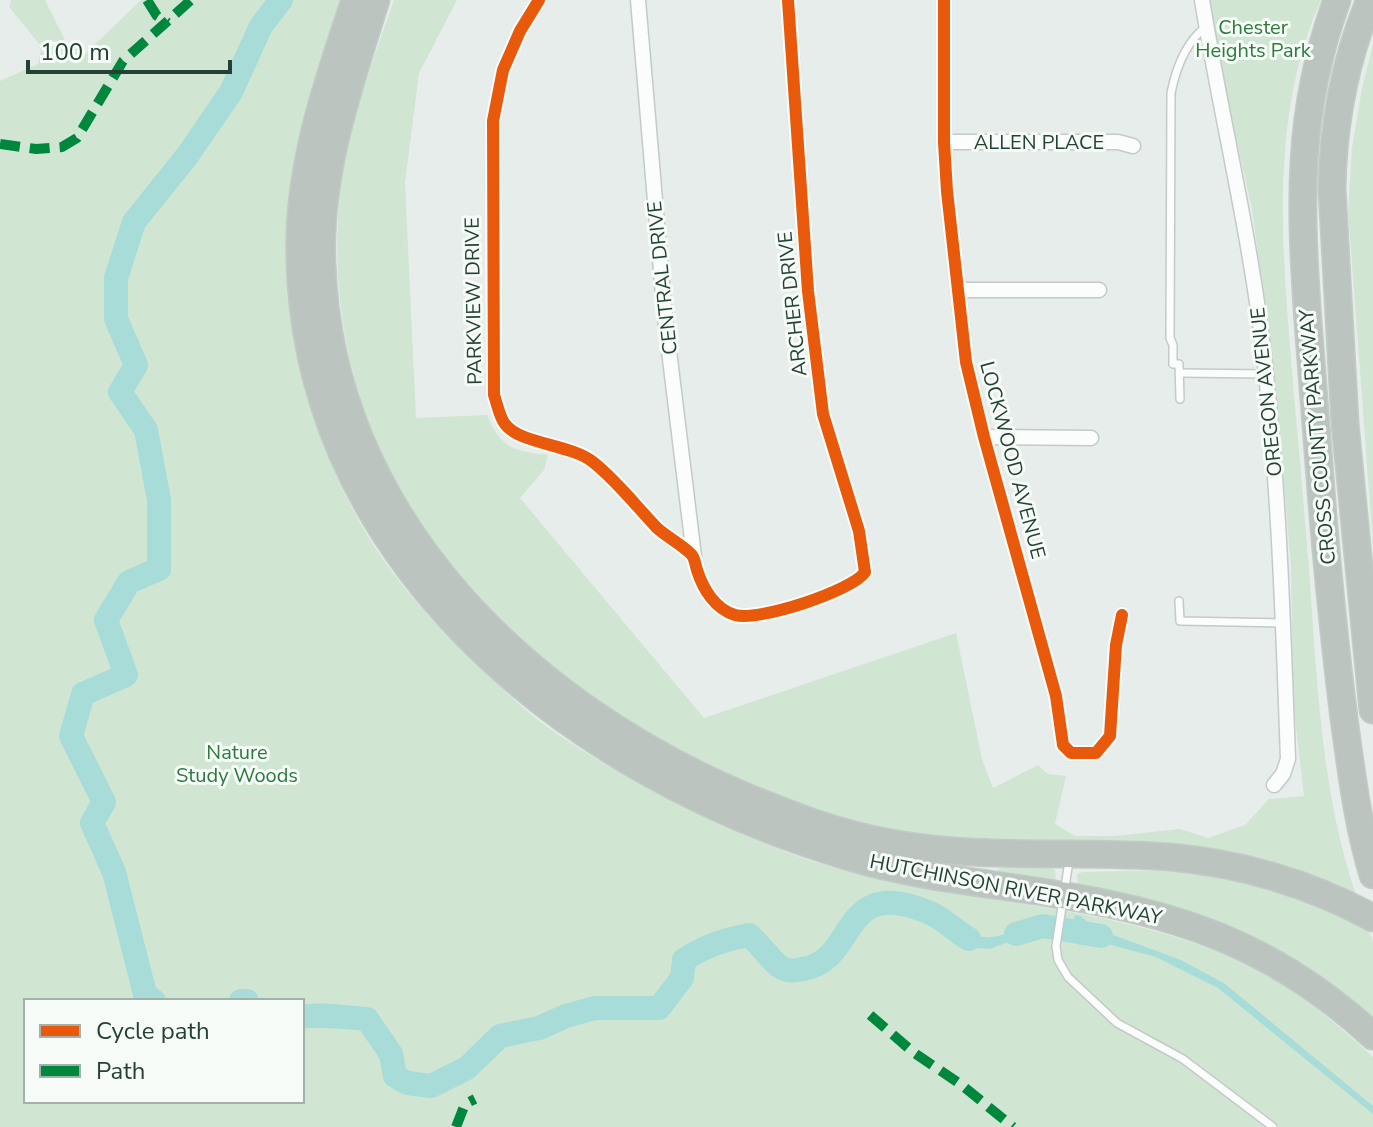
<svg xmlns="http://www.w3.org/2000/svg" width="1373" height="1127" font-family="'Nunito Sans',sans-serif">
  <rect width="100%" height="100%" fill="#e7edea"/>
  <g fill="#d0e6d3" fill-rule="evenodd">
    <path d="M11,0H45L70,50L77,47L82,57L141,0H342C311,93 281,188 287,288C293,377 330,481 380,555C411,600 450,641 490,677C507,693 524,710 542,723C588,757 641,785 692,810C731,829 771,848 812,861C958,907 1117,899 1256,969C1300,992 1337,1024 1373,1057V1127H0V81L38,64L41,50L37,41L9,7ZM26,1001H302V1101H26Z"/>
    <path d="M394,0H457L419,73L405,183L416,418L487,415C501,449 514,451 548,455L544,470L520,498L704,718L956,633L982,759L993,788L1038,765L1048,774L1066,776L1055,824L1075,836H1114L1180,829L1208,838L1245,825L1269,799L1304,796L1293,700L1291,566L1276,391L1252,209L1232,120H1230L1207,0H1321C1271,112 1281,239 1291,358C1296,420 1302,483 1307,545C1317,664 1318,790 1359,903C1310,890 1260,877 1211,864C1188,858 1165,849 1141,845C1121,841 1098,843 1077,842C1034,841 991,839 948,837C932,837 915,837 900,834C855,825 812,809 770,793C517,696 316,488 339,201C345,131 371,66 394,0Z"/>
    <path d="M1373,44V545L1348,211L1352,148L1362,88Z"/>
    <path d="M1007,866L1050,868L1055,870L1056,879L1052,883L994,875L998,869Z"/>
    <path d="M1163,870L1201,871L1259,882L1366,923L1373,941V1022L1356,1004L1308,969L1078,886L1077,874L1083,872Z"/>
  </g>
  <g fill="#a8dcd9">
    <path d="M1075,915L1081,916L1092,927L1181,960L1224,983L1373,1106V1114L1218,988L1156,957L1089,939L1080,945L1069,940Z"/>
    <path d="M943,918C987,949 996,937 1043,920L1047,921L1045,936H1024L990,949L977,948L958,939Z"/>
  </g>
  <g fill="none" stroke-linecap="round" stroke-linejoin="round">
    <g stroke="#a8dcd9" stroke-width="24">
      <path d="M1016,934L1043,926L1101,936"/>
      <path d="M154,1001L145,994L114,872L92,823L104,802L71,736L83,694L126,675L106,620L129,582L159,569V500L146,430L120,392L136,365L116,319V278L134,222L187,156L231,92L261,26L281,0"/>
      <path d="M241,1001H247"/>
      <path d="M302,1017C321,1013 347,1018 367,1019L391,1054L395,1076L407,1083L431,1086L467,1068L500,1036L539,1028L566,1016L595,1008H659L682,978L684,960C703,947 726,939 749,935C760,944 774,965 784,969C791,972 796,970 803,969C859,960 838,875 928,912C943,918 955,931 969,939"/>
    </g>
    <defs>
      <g id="lane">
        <path d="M1180,373L1265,374"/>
        <path d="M1180,399L1179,364H1173V345L1170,338L1171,93C1176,68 1185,42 1207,26"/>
        <path d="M1179,601L1180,621L1283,623"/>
        <path d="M1069,861L1056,946L1058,960L1068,977L1117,1023L1183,1059L1273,1127"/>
      </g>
      <g id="street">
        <path d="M539,0L520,31L503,70L493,121L494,395C497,403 499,416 505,424C519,444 570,444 593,462C617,481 636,506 657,528C667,537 681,544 691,554C695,558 695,564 697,570C703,589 715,609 735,615C757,622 853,591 865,572L859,531L823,414L808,291L788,0"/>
        <path d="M638,0L665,318L694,556"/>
        <path d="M944,0V142L947,191L966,362L984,437L1056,696L1063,745L1071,753H1096L1110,736L1116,645L1122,615"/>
        <path d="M1202,0C1221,116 1249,230 1263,347C1279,484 1283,621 1288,759L1283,774L1274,785"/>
        <path d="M944,142H1118L1133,146"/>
        <path d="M958,290H1099"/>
        <path d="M984,437L1091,438"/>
      </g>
      <g id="highway">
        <path d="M355,0C330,75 303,151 300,232C291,553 566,774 850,857C913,876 978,882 1043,892C1176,913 1272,943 1373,1036"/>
        <path d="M376,0C349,87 318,172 322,264C330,514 523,702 742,795C790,815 839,834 891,843C983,860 1077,850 1170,857C1240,863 1311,884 1373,918"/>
        <path d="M1337,0C1296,113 1300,205 1308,322C1313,387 1318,451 1323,516C1329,586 1336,656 1345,726C1352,776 1358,826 1373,875"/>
        <path d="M1370,0C1345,60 1333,123 1332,189L1345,423L1373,710"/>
      </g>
    </defs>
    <use href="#lane" stroke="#c4cac7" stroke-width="10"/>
    <use href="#street" stroke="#c4cac7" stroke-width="17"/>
    <use href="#highway" stroke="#c2ccc7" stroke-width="29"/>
    <use href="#lane" stroke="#fbfcfc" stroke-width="7"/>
    <use href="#street" stroke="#fbfcfc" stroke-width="14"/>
    <use href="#highway" stroke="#bcc4c0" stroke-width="26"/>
    <g stroke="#00873e" stroke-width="10" stroke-dasharray="20 10" stroke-linecap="butt">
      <path d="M147,0L157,16L168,23"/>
      <path d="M0,144L36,149L62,147L77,138L123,61L191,0"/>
      <path d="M870,1015L913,1052L963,1086L1013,1127"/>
      <path d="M456,1127L465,1104L475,1099"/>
    </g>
    <defs>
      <g id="cycleway">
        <path d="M539,0L520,31L503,70L493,121L494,395C497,403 499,416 505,424C519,444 570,444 593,462C617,481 636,506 657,528C667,537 681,544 691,554C695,558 695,564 697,570C703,589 715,609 735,615C757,622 853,591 865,572L859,531L823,414L808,291L788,0"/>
        <path d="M944,0V142L947,191L966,362L984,437L1056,696L1063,745L1071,753H1096L1110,736L1116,645L1122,615"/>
      </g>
    </defs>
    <use href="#cycleway" stroke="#f6fbf8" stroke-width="17"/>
    <use href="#cycleway" stroke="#e8590c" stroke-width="12"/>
  </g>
  <g text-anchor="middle" stroke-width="6" stroke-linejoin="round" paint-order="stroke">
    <g font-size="20" fill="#2d7a3d" stroke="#f6fbf8">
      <text x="1253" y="34">Chester<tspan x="1253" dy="23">Heights Park</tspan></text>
      <text x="237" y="759">Nature<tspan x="237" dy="23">Study Woods</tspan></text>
    </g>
    <g font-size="20" fill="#244234" stroke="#f6fbf8">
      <text x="1039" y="149">ALLEN PLACE</text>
      <text transform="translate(662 278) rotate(-96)" y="7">CENTRAL DRIVE</text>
      <text transform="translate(473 301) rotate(-91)" y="7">PARKVIEW DRIVE</text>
      <text transform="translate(792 304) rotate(-96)" y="7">ARCHER DRIVE</text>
      <text transform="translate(1266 392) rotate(-96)" y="7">OREGON AVENUE</text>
      <text transform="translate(1317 437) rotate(-95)" y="7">CROSS COUNTY PARKWAY</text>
      <text transform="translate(1013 460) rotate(75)" y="7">LOCKWOOD AVENUE</text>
      <text transform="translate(1016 889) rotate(11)" y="7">HUTCHINSON RIVER PARKWAY</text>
    </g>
  </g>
  <rect x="24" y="999" width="280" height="104" fill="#f6fbf8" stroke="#a2b1aa" stroke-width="2"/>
  <rect x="40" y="1025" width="40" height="12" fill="#e8590c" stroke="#a2b1aa" stroke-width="2"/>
  <text x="96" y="1039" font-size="24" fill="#244234">Cycle path</text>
  <rect x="40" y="1065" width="40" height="12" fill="#00873e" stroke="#a2b1aa" stroke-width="2"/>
  <text x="96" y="1079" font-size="24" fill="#244234">Path</text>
  <path d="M28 60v12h202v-12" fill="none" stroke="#244234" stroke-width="4"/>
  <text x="40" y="60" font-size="24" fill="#244234" stroke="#f6fbf8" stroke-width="6" paint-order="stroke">100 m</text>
</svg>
